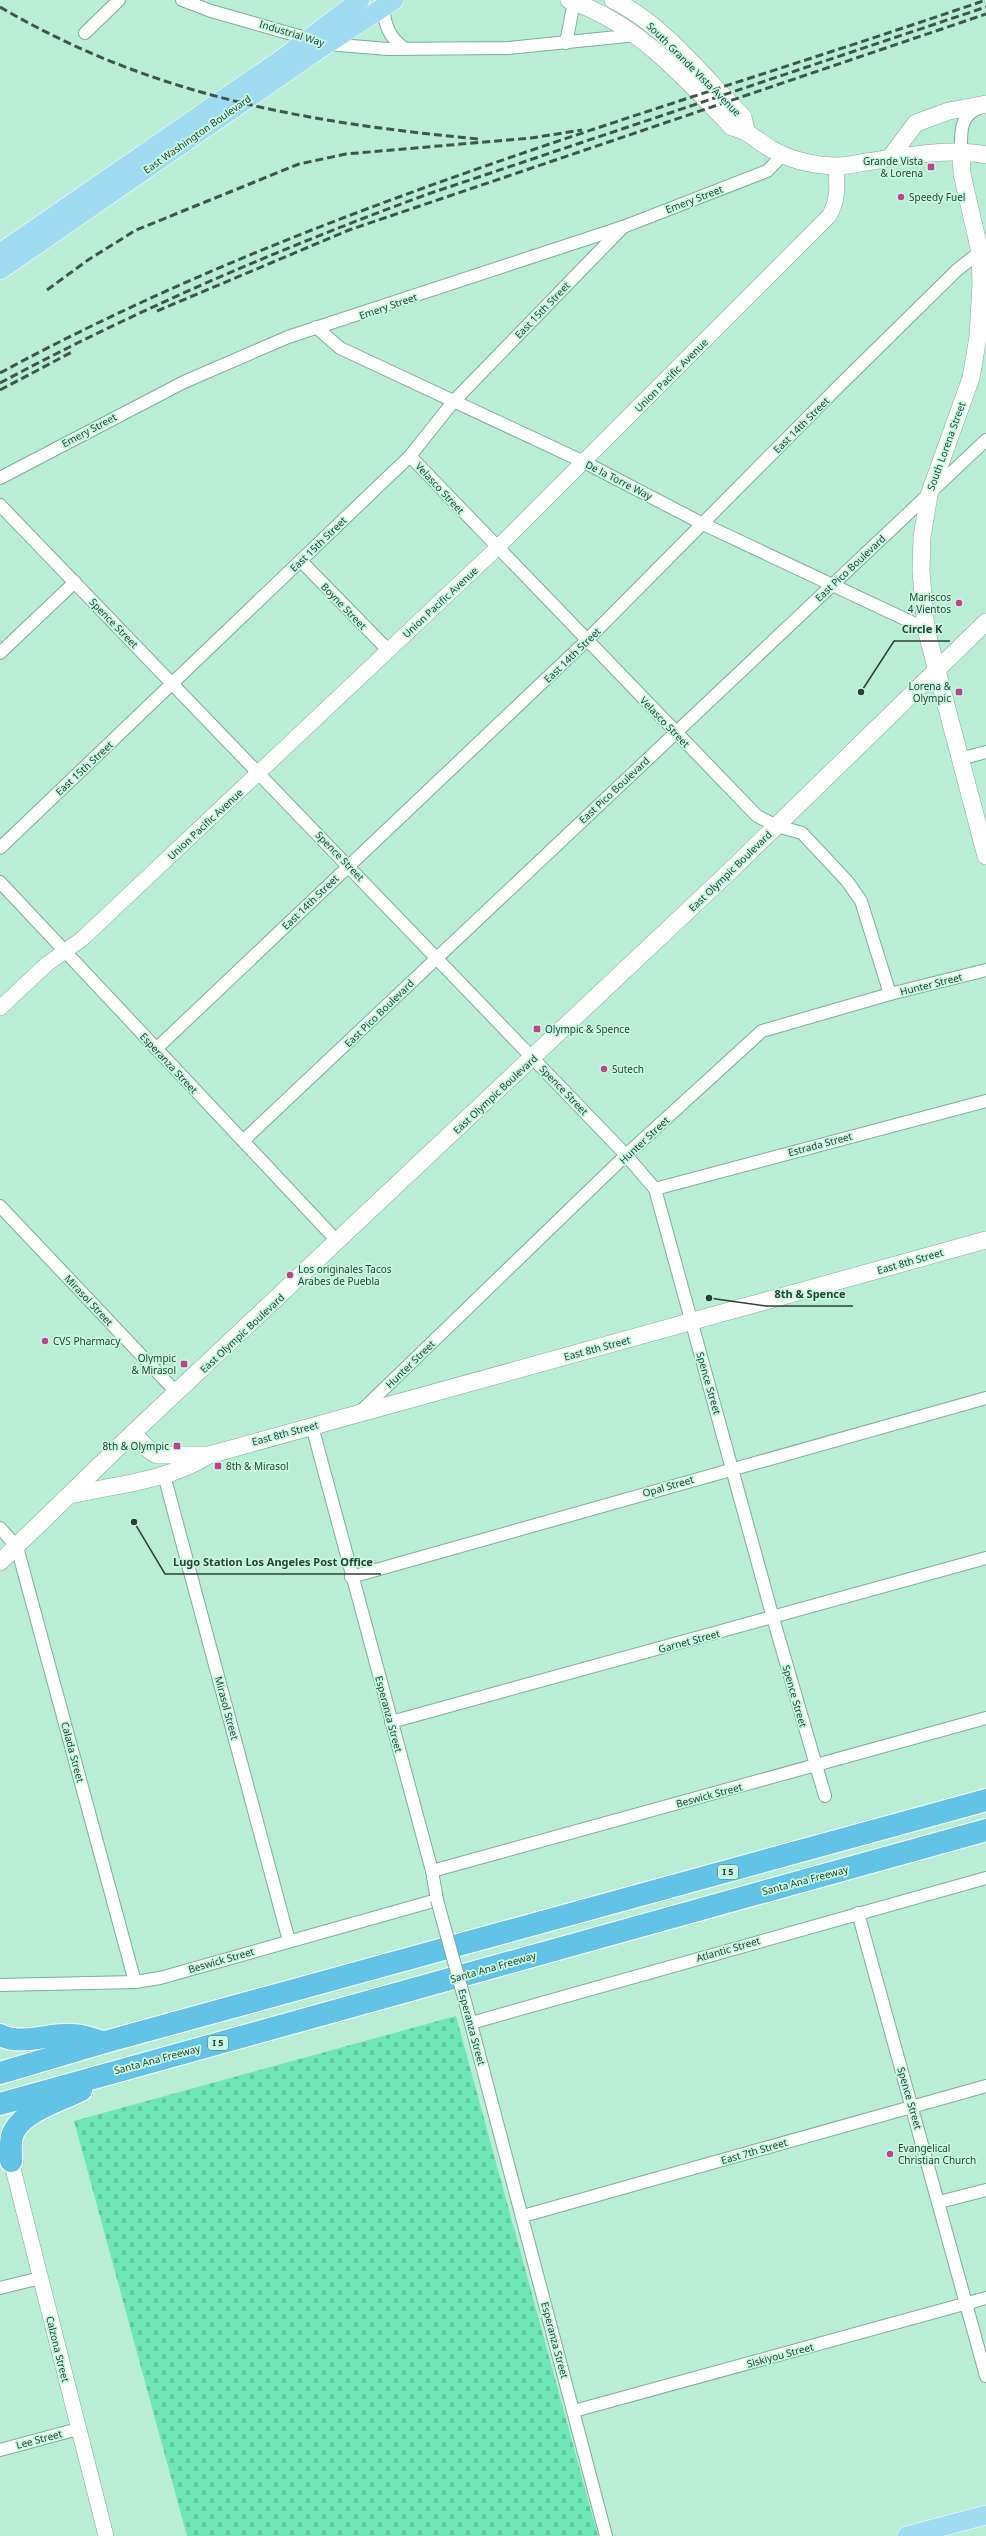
<svg xmlns="http://www.w3.org/2000/svg" width="986" height="2536" font-family="'Noto Sans',sans-serif">
  <defs>
    <pattern id="cemetery-stones" width="16" height="16" patternUnits="userSpaceOnUse"><rect width="16" height="16" fill="#6fe6b7"/><path d="M2 7V4a2 2 0 0 1 4 0v3zM10 15v-3a2 2 0 0 1 4 0v3z" fill="#60c69e"/></pattern>
  </defs>
  <rect width="100%" height="100%" fill="#b9edd5"/>
  <path fill="url(#cemetery-stones)" d="M456,2016L598,2536H187L74,2121Z"/>
  <g fill="none" stroke-linecap="round" stroke-linejoin="round">
    <defs>
      <g id="minor">
        <path d="M182,0L211,11L327,44L388,49L508,48L637,35"/>
        <path d="M383,7C385,26 389,37 404,48"/>
        <path d="M85,33L119,0"/>
        <path d="M566,43L574,2"/>
        <path d="M961,152C961,133 959,116 979,108"/>
        <path d="M316,327L340,348L584,462L703,524L926,629"/>
        <path d="M410,456L757,816L777,826L802,833L847,881L861,901L890,994"/>
        <path d="M0,478L184,382L288,337L623,227L767,171L783,155"/>
        <path d="M0,505L626,1155L655,1189L773,1618L825,1796"/>
        <path d="M301,561L388,650"/>
        <path d="M0,653L75,582"/>
        <path d="M960,759L986,752"/>
        <path d="M0,848L410,456L453,402L623,227"/>
        <path d="M0,882L338,1242"/>
        <path d="M156,1049L586,641L839,386L957,270L980,252"/>
        <path d="M243,1141L986,440"/>
        <path d="M655,1189L986,1101"/>
        <path d="M0,1206L177,1393"/>
        <path d="M360,1412L626,1155L762,1031L890,994L986,970"/>
        <path d="M164,1475L289,1941"/>
        <path d="M0,1528L17,1547L135,1982"/>
        <path d="M351,1577L986,1398"/>
        <path d="M391,1722L986,1558"/>
        <path d="M432,1871L986,1718"/>
        <path d="M858,1913L986,2376"/>
        <path d="M0,1985L135,1982L160,1978L437,1900L432,1871L312,1426"/>
        <path d="M466,2005L606,2536"/>
        <path d="M471,2023L986,1878"/>
        <path d="M939,2202L986,2190"/>
        <path d="M523,2216L986,2086"/>
        <path d="M0,2288L40,2278"/>
        <path d="M574,2411L986,2298"/>
        <path d="M0,2450L78,2429"/>
      </g>
      <g id="tertiary">
        <path d="M0,1008L47,964L82,939L497,548L829,216C839,199 837,185 836,166"/>
        <path d="M11,2161L106,2536"/>
      </g>
      <g id="secondary">
        <path d="M569,0C638,24 683,76 732,127C749,131 756,140 771,149C790,160 813,165 835,166C848,166 862,162 874,161C911,155 949,148 986,155"/>
        <path d="M613,0C662,23 705,78 743,117L746,130"/>
        <path d="M961,152L962,174L980,252L981,284L978,337L971,378L929,495L922,537L921,571L926,629L986,856"/>
        <path d="M889,159L916,123L949,111L986,104"/>
        <path d="M133,1433L149,1450L157,1455H209L986,1240"/>
        <path d="M70,1495C115,1485 167,1481 207,1456"/>
        <path d="M0,1562L133,1433L729,872L986,622"/>
      </g>
      <g id="primary">
        <path d="M0,253L283,58L360,0"/>
        <path d="M0,270L327,44L394,0"/>
        <path d="M907,2536L986,2515"/>
      </g>
      <g id="motorway">
        <path d="M0,2035C22,2046 50,2033 73,2035C83,2035 94,2040 104,2042"/>
        <path d="M0,2073L105,2042L986,1800"/>
        <path d="M0,2104L986,1830"/>
        <path d="M11,2161C11,2153 10,2144 12,2136C19,2112 60,2101 81,2090"/>
      </g>
    </defs>
    <use href="#minor" stroke="#7caf98" stroke-width="14"/>
    <use href="#tertiary" stroke="#7caf98" stroke-width="16"/>
    <use href="#secondary" stroke="#7caf98" stroke-width="18"/>
    <use href="#primary" stroke="#fff" stroke-width="20"/>
    <use href="#motorway" stroke="#fff" stroke-width="24"/>
    <use href="#minor" stroke="#fff" stroke-width="12"/>
    <use href="#tertiary" stroke="#fff" stroke-width="15"/>
    <use href="#secondary" stroke="#fff" stroke-width="17"/>
    <use href="#primary" stroke="#a1dbf1" stroke-width="19"/>
    <use href="#motorway" stroke="#62c3e7" stroke-width="22"/>
    <g stroke="#3e574c" stroke-width="3" stroke-dasharray="8 4" stroke-linecap="butt">
      <path d="M0,7C152,96 307,123 479,139"/>
      <path d="M47,290L88,260L136,230L299,164L346,154L531,138L582,130"/>
      <path d="M157,311L349,230L986,14"/>
      <path d="M0,373C310,205 654,114 986,0"/>
      <path d="M0,383C138,309 281,248 428,194L986,7"/>
      <path d="M0,390L74,351"/>
    </g>
    <defs>
      <path id="minor-bridge" d="M437,1900L466,2005"/>
    </defs>
    <use href="#minor-bridge" stroke="#7caf98" stroke-width="14" stroke-linecap="butt"/>
    <use href="#minor-bridge" stroke="#fff" stroke-width="12"/>
  </g>
  <g fill="#be4190" stroke="#c6fbe2" stroke-width="1.5">
    <rect x="927" y="163" width="8" height="8" rx="2"/>
    <circle cx="901" cy="197" r="4"/>
    <circle cx="959" cy="603" r="4"/>
    <rect x="955" y="688" width="8" height="8" rx="2"/>
    <rect x="533" y="1025" width="8" height="8" rx="2"/>
    <circle cx="604" cy="1069" r="4"/>
    <circle cx="290" cy="1275" r="4"/>
    <circle cx="45" cy="1341" r="4"/>
    <rect x="180" y="1360" width="8" height="8" rx="2"/>
    <rect x="173" y="1442" width="8" height="8" rx="2"/>
    <rect x="214" y="1462" width="8" height="8" rx="2"/>
    <circle cx="890" cy="2154" r="4"/>
  </g>
  <g text-anchor="middle" stroke-width="3.5" stroke-linejoin="round" paint-order="stroke">
    <g fill="#c6fbe2" stroke="#5a786a" stroke-width="1">
      <rect x="718" y="1865" width="20" height="14" rx="3"/>
      <rect x="208" y="2036" width="20" height="14" rx="3"/>
    </g>
    <g font-size="9" font-weight="bold" fill="#2b4037">
      <text x="728" y="1875">I 5</text>
      <text x="218" y="2046">I 5</text>
    </g>
    <g font-size="10" fill="#2b4037" stroke="#c6fbe2">
      <text transform="translate(292 33) rotate(17)" y="4">Industrial Way</text>
      <text transform="translate(694 69) rotate(45)" y="4">South Grande Vista Avenue</text>
      <text transform="translate(197 134) rotate(-35)" y="4">East Washington Boulevard</text>
      <text transform="translate(694 199) rotate(-21)" y="4">Emery Street</text>
      <text transform="translate(388 306) rotate(-19)" y="4">Emery Street</text>
      <text transform="translate(542 310) rotate(-46)" y="4">East 15th Street</text>
      <text transform="translate(671 375) rotate(-45)" y="4">Union Pacific Avenue</text>
      <text transform="translate(801 425) rotate(-45)" y="4">East 14th Street</text>
      <text transform="translate(89 430) rotate(-28)" y="4">Emery Street</text>
      <text transform="translate(946 446) rotate(-70)" y="4">South Lorena Street</text>
      <text transform="translate(619 480) rotate(27)" y="4">De la Torre Way</text>
      <text transform="translate(440 488) rotate(47)" y="4">Velasco Street</text>
      <text transform="translate(318 544) rotate(-44)" y="4">East 15th Street</text>
      <text transform="translate(850 568) rotate(-43)" y="4">East Pico Boulevard</text>
      <text transform="translate(440 602) rotate(-43)" y="4">Union Pacific Avenue</text>
      <text transform="translate(344 606) rotate(46)" y="4">Boyne Street</text>
      <text transform="translate(114 623) rotate(46)" y="4">Spence Street</text>
      <text transform="translate(572 655) rotate(-44)" y="4">East 14th Street</text>
      <text transform="translate(665 722) rotate(46)" y="4">Velasco Street</text>
      <text transform="translate(84 768) rotate(-43)" y="4">East 15th Street</text>
      <text transform="translate(614 790) rotate(-43)" y="4">East Pico Boulevard</text>
      <text transform="translate(205 824) rotate(-43)" y="4">Union Pacific Avenue</text>
      <text transform="translate(340 856) rotate(46)" y="4">Spence Street</text>
      <text transform="translate(730 871) rotate(-44)" y="4">East Olympic Boulevard</text>
      <text transform="translate(310 902) rotate(-44)" y="4">East 14th Street</text>
      <text transform="translate(931 984) rotate(-14)" y="4">Hunter Street</text>
      <text transform="translate(379 1013) rotate(-44)" y="4">East Pico Boulevard</text>
      <text transform="translate(169 1063) rotate(47)" y="4">Esperanza Street</text>
      <text transform="translate(564 1090) rotate(46)" y="4">Spence Street</text>
      <text transform="translate(495 1094) rotate(-43)" y="4">East Olympic Boulevard</text>
      <text transform="translate(644 1140) rotate(-43)" y="4">Hunter Street</text>
      <text transform="translate(820 1144) rotate(-15)" y="4">Estrada Street</text>
      <text transform="translate(910 1261) rotate(-16)" y="4">East 8th Street</text>
      <text transform="translate(89 1300) rotate(47)" y="4">Mirasol Street</text>
      <text transform="translate(242 1333) rotate(-43)" y="4">East Olympic Boulevard</text>
      <text transform="translate(597 1348) rotate(-15)" y="4">East 8th Street</text>
      <text transform="translate(410 1364) rotate(-44)" y="4">Hunter Street</text>
      <text transform="translate(709 1383) rotate(74)" y="4">Spence Street</text>
      <text transform="translate(285 1433) rotate(-15)" y="4">East 8th Street</text>
      <text transform="translate(668 1486) rotate(-16)" y="4">Opal Street</text>
      <text transform="translate(689 1641) rotate(-15)" y="4">Garnet Street</text>
      <text transform="translate(795 1696) rotate(74)" y="4">Spence Street</text>
      <text transform="translate(227 1708) rotate(75)" y="4">Mirasol Street</text>
      <text transform="translate(389 1714) rotate(75)" y="4">Esperanza Street</text>
      <text transform="translate(73 1752) rotate(75)" y="4">Calada Street</text>
      <text transform="translate(709 1795) rotate(-15)" y="4">Beswick Street</text>
      <text transform="translate(805 1880) rotate(-15)" y="4">Santa Ana Freeway</text>
      <text transform="translate(728 1949) rotate(-16)" y="4">Atlantic Street</text>
      <text transform="translate(221 1960) rotate(-16)" y="4">Beswick Street</text>
      <text transform="translate(493 1967) rotate(-16)" y="4">Santa Ana Freeway</text>
      <text transform="translate(472 2027) rotate(75)" y="4">Esperanza Street</text>
      <text transform="translate(157 2059) rotate(-15)" y="4">Santa Ana Freeway</text>
      <text transform="translate(910 2098) rotate(74)" y="4">Spence Street</text>
      <text transform="translate(754 2151) rotate(-16)" y="4">East 7th Street</text>
      <text transform="translate(555 2340) rotate(75)" y="4">Esperanza Street</text>
      <text transform="translate(58 2349) rotate(76)" y="4">Calzona Street</text>
      <text transform="translate(780 2355) rotate(-15)" y="4">Siskiyou Street</text>
      <text transform="translate(39 2439) rotate(-15)" y="4">Lee Street</text>
    </g>
    <g font-size="10" fill="#2b4037" stroke="#c6fbe2" text-anchor="start">
      <text x="923" y="165" text-anchor="end">Grande Vista<tspan x="923" dy="12">&amp; Lorena</tspan></text>
      <text x="909" y="201">Speedy Fuel</text>
      <text x="951" y="601" text-anchor="end">Mariscos<tspan x="951" dy="12">4 Vientos</tspan></text>
      <text x="951" y="690" text-anchor="end">Lorena &amp;<tspan x="951" dy="12">Olympic</tspan></text>
      <text x="545" y="1033">Olympic &amp; Spence</text>
      <text x="612" y="1073">Sutech</text>
      <text x="298" y="1273">Los originales Tacos<tspan x="298" dy="12">Arabes de Puebla</tspan></text>
      <text x="53" y="1345">CVS Pharmacy</text>
      <text x="176" y="1362" text-anchor="end">Olympic<tspan x="176" dy="12">&amp; Mirasol</tspan></text>
      <text x="169" y="1450" text-anchor="end">8th &amp; Olympic</text>
      <text x="226" y="1470">8th &amp; Mirasol</text>
      <text x="898" y="2152">Evangelical<tspan x="898" dy="12">Christian Church</tspan></text>
    </g>
  </g>
  <path fill="none" stroke="#2b4037" stroke-width="1.5" d="M861 692L894 641H950M709 1298L766 1306H853M134 1522L165 1574H381"/>
  <g fill="#2b4037" stroke="#c6fbe2" stroke-width="1.5">
    <circle cx="861" cy="692" r="4"/>
    <circle cx="709" cy="1298" r="4"/>
    <circle cx="134" cy="1522" r="4"/>
  </g>
  <g font-size="11" text-anchor="middle" font-weight="bold" fill="#2b4037" stroke="#c6fbe2" stroke-width="3.5" stroke-linejoin="round" paint-order="stroke">
    <text x="922" y="633">Circle K</text>
    <text x="810" y="1298">8th &amp; Spence</text>
    <text x="273" y="1566">Lugo Station Los Angeles Post Office</text>
  </g>
</svg>
